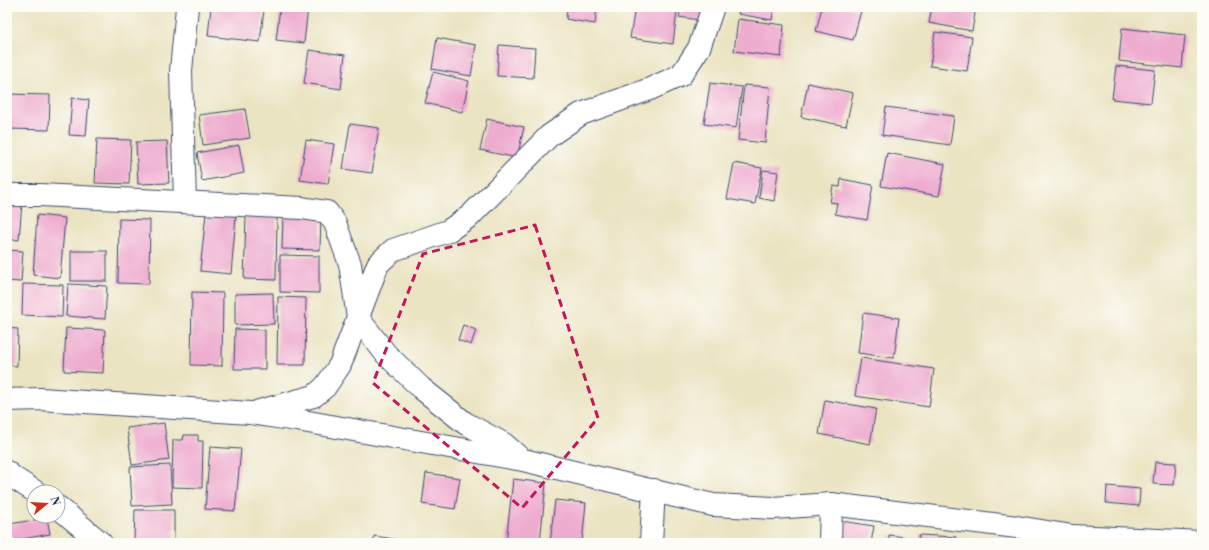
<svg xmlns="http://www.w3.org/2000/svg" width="1209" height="550" font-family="'Libre Bodoni',serif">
  <rect width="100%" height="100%" fill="#fdfcf7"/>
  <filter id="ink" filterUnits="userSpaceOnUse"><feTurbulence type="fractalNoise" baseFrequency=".025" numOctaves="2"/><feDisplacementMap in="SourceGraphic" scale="8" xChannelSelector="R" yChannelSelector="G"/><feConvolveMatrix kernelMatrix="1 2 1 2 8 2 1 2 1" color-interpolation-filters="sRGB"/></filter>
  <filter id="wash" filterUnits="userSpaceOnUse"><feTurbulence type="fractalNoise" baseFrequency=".012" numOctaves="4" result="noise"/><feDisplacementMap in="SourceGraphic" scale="16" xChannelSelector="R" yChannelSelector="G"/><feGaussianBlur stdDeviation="0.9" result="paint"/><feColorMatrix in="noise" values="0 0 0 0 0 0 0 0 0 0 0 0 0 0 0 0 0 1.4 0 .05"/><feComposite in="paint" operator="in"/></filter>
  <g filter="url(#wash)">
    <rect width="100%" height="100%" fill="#ebe4c3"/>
    <g id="blocks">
      <g fill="#eeaccf">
        <path d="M211,7H237L264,10L260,42L208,36Z"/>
        <path d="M280,7H308L304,43L276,40Z"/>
        <path d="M567,7H597L595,24L566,19Z"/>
        <path d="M635,7H653L677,11L673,44L630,38Z"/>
        <path d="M681,7H708L706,21L679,17Z"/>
        <path d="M740,7H774L772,20L738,14Z"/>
        <path d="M822,7H847L861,11L853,40L816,31Z"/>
        <path d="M932,7H976L972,31L929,23Z"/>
        <path d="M738,19L784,25L781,57L734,51Z"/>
        <path d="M1122,28L1185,35L1182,68L1119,61Z"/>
        <path d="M935,32L972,37L967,71L930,66Z"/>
        <path d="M437,38L476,45L471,76L432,69Z"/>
        <path d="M499,45L535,48L533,78L497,76Z"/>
        <path d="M309,50L345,55L341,89L304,83Z"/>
        <path d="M1116,66L1155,70L1151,103L1112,99Z"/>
        <path d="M433,72L469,81L462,112L425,103Z"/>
        <path d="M710,83L742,87L736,128L704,124Z"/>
        <path d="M808,83L853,93L846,126L801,117Z"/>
        <path d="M744,85L770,87L765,143L738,140Z"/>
        <path d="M7,94L50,95L49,130L7,129Z"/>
        <path d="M72,98L89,100L86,136L69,135Z"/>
        <path d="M886,107L954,116L950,145L882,135Z"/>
        <path d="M245,109L250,138L203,145L199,115Z"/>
        <path d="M487,119L524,127L517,158L480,150Z"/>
        <path d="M350,124L379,128L372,173L343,169Z"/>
        <path d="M97,139L131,140L129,184L95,183Z"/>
        <path d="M306,140L334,144L328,184L300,180Z"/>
        <path d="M167,141L169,183L138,184L136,142Z"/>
        <path d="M239,145L244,173L202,181L197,153Z"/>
        <path d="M887,153L945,164L939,196L881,186Z"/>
        <path d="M734,163L762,168L755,204L727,199Z"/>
        <path d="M763,170L778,172L774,201L759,198Z"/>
        <path d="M841,179L873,185L867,220L835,214L837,203L830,202L833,186L840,187Z"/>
        <path d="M7,202L22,203L19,240L7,239Z"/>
        <path d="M206,213L236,216L231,274L200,271Z"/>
        <path d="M37,215L65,218L60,278L33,275Z"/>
        <path d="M283,215L321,216L320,250L282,249Z"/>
        <path d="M246,216L277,217L276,280L244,279Z"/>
        <path d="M119,219L150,220L149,284L118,283Z"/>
        <path d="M7,250L23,251L21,282L7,281Z"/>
        <rect x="71" y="251" width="36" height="30"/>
        <path d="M280,255L319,256V293L280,292Z"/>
        <path d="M23,284L63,285L62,317L22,315Z"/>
        <path d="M68,284L107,286L105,319L66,316Z"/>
        <path d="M192,292L223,293L222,366L191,365Z"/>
        <path d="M273,293L274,324L235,325V294Z"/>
        <path d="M278,297L306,298L305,365H277Z"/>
        <path d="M863,313L899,318L894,358L858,353Z"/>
        <path d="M463,325L476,330L471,345L458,340Z"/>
        <path d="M7,328L18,329L17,366L7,365Z"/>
        <path d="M66,328L105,330L103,373L64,371Z"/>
        <path d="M235,329L265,330V369H234Z"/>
        <path d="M861,358L934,369L929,407L855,396Z"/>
        <path d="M825,400L876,409L870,444L819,434Z"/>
        <path d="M164,423L169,460L132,465L127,428Z"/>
        <path d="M184,435H198V441H203L202,488L172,487L173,440H183Z"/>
        <path d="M210,447L241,449L235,511L205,509Z"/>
        <path d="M1155,462L1176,463L1174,485L1153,484Z"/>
        <path d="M170,465L172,504L132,506L130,467Z"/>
        <path d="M426,473L460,478L455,509L422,504Z"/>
        <path d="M513,479L546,483L540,543H506Z"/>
        <path d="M1107,486L1140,489L1139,506L1106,503Z"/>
        <path d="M555,500L586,503L582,543H550Z"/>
        <path d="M135,510H174V542H134Z"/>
        <path d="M47,518L50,534L12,541L9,524Z"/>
        <path d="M841,521L874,526L871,543H838Z"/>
        <path d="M889,535L905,537V543H889Z"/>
        <path d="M919,535L956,537L955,543H919Z"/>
        <path d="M374,536L407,541V543H373Z"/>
      </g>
    </g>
  </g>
  <g filter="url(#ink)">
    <use href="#blocks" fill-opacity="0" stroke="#3a4a6d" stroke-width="1"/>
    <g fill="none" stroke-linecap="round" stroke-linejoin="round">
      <defs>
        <g id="minor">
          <path d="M7,195H40L302,208L327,212L335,223L350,264L358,318L386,354L421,388L465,423L504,444L520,458"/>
          <path d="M185,202L181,71L187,7"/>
          <path d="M7,400L40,399L250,413L297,420L523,460L713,505L773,508L831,504L1017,527L1072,536L1202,542"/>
          <path d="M259,411L314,396L325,387L340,365L378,264L393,250L448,231L470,216L549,136L581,114L650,89L681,75L699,48L713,7"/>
          <path d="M7,472L14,478L36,492"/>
          <path d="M58,507L101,543"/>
          <path d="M651,543L654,490"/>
          <path d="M830,543L831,504"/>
        </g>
      </defs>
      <use href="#minor" stroke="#3a4a6d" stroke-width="24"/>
      <use href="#minor" stroke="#fff" stroke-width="22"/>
    </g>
  </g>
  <path fill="none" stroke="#c2185b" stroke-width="3" stroke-dasharray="8 5" stroke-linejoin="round" d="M535,225L598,418L522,508L373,383L423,254Z"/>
  <rect width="1209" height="550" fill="none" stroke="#fdfcf7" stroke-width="24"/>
  <g transform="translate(46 504) rotate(72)"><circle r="19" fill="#fdfcf7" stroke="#a3aaba"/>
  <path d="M0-3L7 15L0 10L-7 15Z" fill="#c8321e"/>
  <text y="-6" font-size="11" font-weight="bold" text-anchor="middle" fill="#1b2f5e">N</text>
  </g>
</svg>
